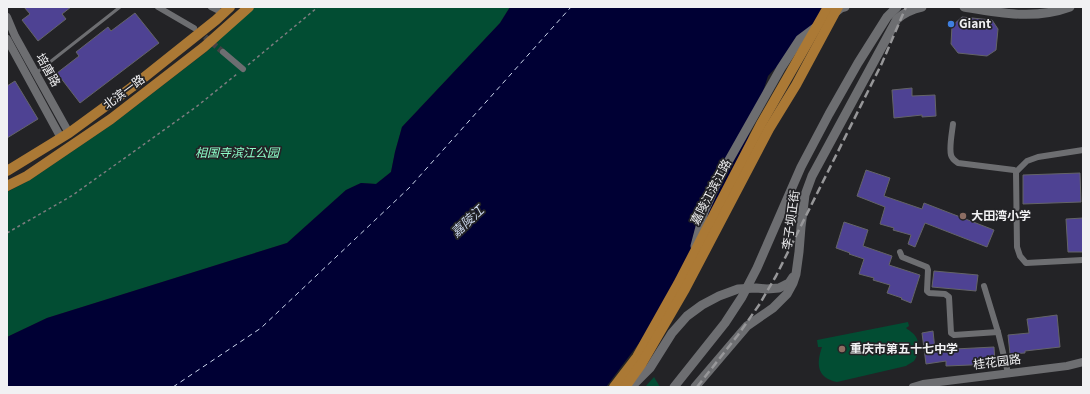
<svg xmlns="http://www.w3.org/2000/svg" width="1090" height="394" font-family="Georgia,'Noto Sans SC',serif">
  <rect width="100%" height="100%" fill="#232326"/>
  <g fill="#024d33">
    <path d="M255,7H510L500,23L402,127L395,152L391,172L376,184L361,183L346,190L287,243L47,318L7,337V192L30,180L114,123L206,52Z"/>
    <path d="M908,322L909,326L906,328C910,331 915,334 917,339C920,345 918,356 914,361C912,363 908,364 906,366L837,382C817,378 816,364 822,347H818L817,340Z"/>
    <path d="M654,377L660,387H645Z"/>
  </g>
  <path fill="#000034" d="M510,7H832L768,76L715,242L606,387H7V337L47,318L287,243L346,190L361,183L376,184L391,172L395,152L402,127L500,23Z"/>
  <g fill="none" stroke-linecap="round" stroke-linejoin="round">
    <path stroke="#cbd6ec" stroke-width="1" stroke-dasharray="5 4" stroke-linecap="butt" d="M173,387L261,328L409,188L571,7"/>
  </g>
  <g fill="#4e4293" stroke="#646467">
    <path d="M24,7H71L62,14L66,19L38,41L22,20L30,14Z"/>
    <path d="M135,13L159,43L80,103L57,73L79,56L76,52L108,27L111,31Z"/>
    <path d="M962,17L992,20L998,29L996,50L987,56L958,53L951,44L952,26Z"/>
    <path d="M15,81L38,119L7,138V86Z"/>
    <path d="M912,88V96L935,95L936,116L922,117V115L894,118L892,90Z"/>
    <path d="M866,170L890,178L884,196L922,209L924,203L994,230L987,247L925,223L915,247L908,244L911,235L893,230L894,228L880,224L885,207L857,196Z"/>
    <path d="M1080,173L1081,202L1023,204V175Z"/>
    <path d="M1083,218V252H1068L1066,219Z"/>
    <path d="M844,222L868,230L863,246L892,256L889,265L920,275L911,303L901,299L902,298L887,293L890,285L873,280L874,278L859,274L864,259L849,254L850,253L836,248Z"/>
    <path d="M934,271L978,275L976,291L932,287Z"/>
    <path d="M1057,315L1060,347L1025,351V353L1010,354L1008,335L1029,333L1027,319Z"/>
    <path d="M933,331L935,350L994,347L995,364L946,366V361L926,364L922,333Z"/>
  </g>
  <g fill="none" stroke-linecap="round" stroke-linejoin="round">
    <path stroke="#424245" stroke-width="6" stroke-dasharray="6 3" stroke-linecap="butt" d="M198,31L223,52"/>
    <g stroke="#7c7c7f" stroke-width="1.5" stroke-dasharray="3 3" stroke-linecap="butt">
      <path d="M248,65L318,7"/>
      <path d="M7,233L73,195L196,107L237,74"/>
    </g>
    <path stroke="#6d6e71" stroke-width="3" d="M36,73L120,7"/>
    <g stroke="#6d6e71" stroke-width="6">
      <path d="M158,7L194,28"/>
      <path d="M211,7L223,13"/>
      <path d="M223,52L243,69"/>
      <path d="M953,124C952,133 949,147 951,155C952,159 955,161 958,163L1014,170L1016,172L1017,247L1020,256L1026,263L1083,260"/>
      <path d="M1016,172L1027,161L1038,157L1083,150"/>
      <path d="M900,252L902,257L927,267L928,270L927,291L929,293L945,294L949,297L951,333L954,335L998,332"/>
      <path d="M984,286L998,332L1008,373"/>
    </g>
    <g stroke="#6d6e71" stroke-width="8">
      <path d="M7,17L15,36L69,133"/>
      <path d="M7,39L61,138"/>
      <path d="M913,387L923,384L1067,366L1083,362"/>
    </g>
    <g stroke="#6d6e71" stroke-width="9">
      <path d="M964,7C1000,13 1035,20 1070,7"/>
      <path d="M832,15L841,8L845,7"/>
      <path d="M695,246L704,212L720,176L781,68L800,39L816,27"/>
      <path d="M631,387L650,368L672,333L687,316L702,305L719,296L738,289L756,288L767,289L779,288L789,283L793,277"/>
      <path d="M674,387L725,323L742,297L757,268L801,167L829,114L858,63L887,17L897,7"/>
      <path d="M695,387L747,326L773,308L787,294L793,283L796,274L799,252L801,227L805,195L812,176L897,19C904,13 913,9 922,7"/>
    </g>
    <g stroke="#ab7935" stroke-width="10">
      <path d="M7,171L69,133L132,87L216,20L230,7"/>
      <path d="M7,186L27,176L111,119L204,47L249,7"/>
      <path d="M614,387L637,357L678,284L761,124L828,7"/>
      <path d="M625,387L642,363L685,289L769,129L796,85L838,7"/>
    </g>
    <path stroke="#979799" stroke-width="2.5" stroke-dasharray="8 4" stroke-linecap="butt" d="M697,387L738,335L759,305L776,276L882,63L906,7"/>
  </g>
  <circle fill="#3f7fe0" stroke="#232326" stroke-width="1.5" cx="951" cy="24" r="4"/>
  <g fill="#8d6e63" stroke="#232326" stroke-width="1.5">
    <circle cx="963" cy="216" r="4"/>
    <circle cx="842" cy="349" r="4"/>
  </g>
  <g text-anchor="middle" stroke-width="3.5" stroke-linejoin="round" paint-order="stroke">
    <g font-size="12" font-weight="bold" fill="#f1f1f3" stroke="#232326" text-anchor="start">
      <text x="959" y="28">Giant</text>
      <text x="971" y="220">大田湾小学</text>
      <text x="850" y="353">重庆市第五十七中学</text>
    </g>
    <g font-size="12" fill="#f1f1f3" stroke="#232326">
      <text transform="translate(48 70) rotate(61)" y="4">培唐路</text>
      <text transform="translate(124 92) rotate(-37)" y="4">北滨一路</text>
      <text transform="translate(711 192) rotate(-62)" y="4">嘉陵江滨江路</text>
      <text transform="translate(791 220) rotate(-82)" y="4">李子坝正街</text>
      <text transform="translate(997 362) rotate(-7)" y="4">桂花园路</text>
    </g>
    <g font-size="12" font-style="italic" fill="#8dfdc9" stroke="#232326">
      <text x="237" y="157">相国寺滨江公园</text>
    </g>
    <g font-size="13" font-style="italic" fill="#cbd6ec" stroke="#232326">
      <text transform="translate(467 221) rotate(-43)" y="5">嘉陵江</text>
    </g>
  </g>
  <rect width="1090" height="394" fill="none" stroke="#f1f1f3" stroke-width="16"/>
</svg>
